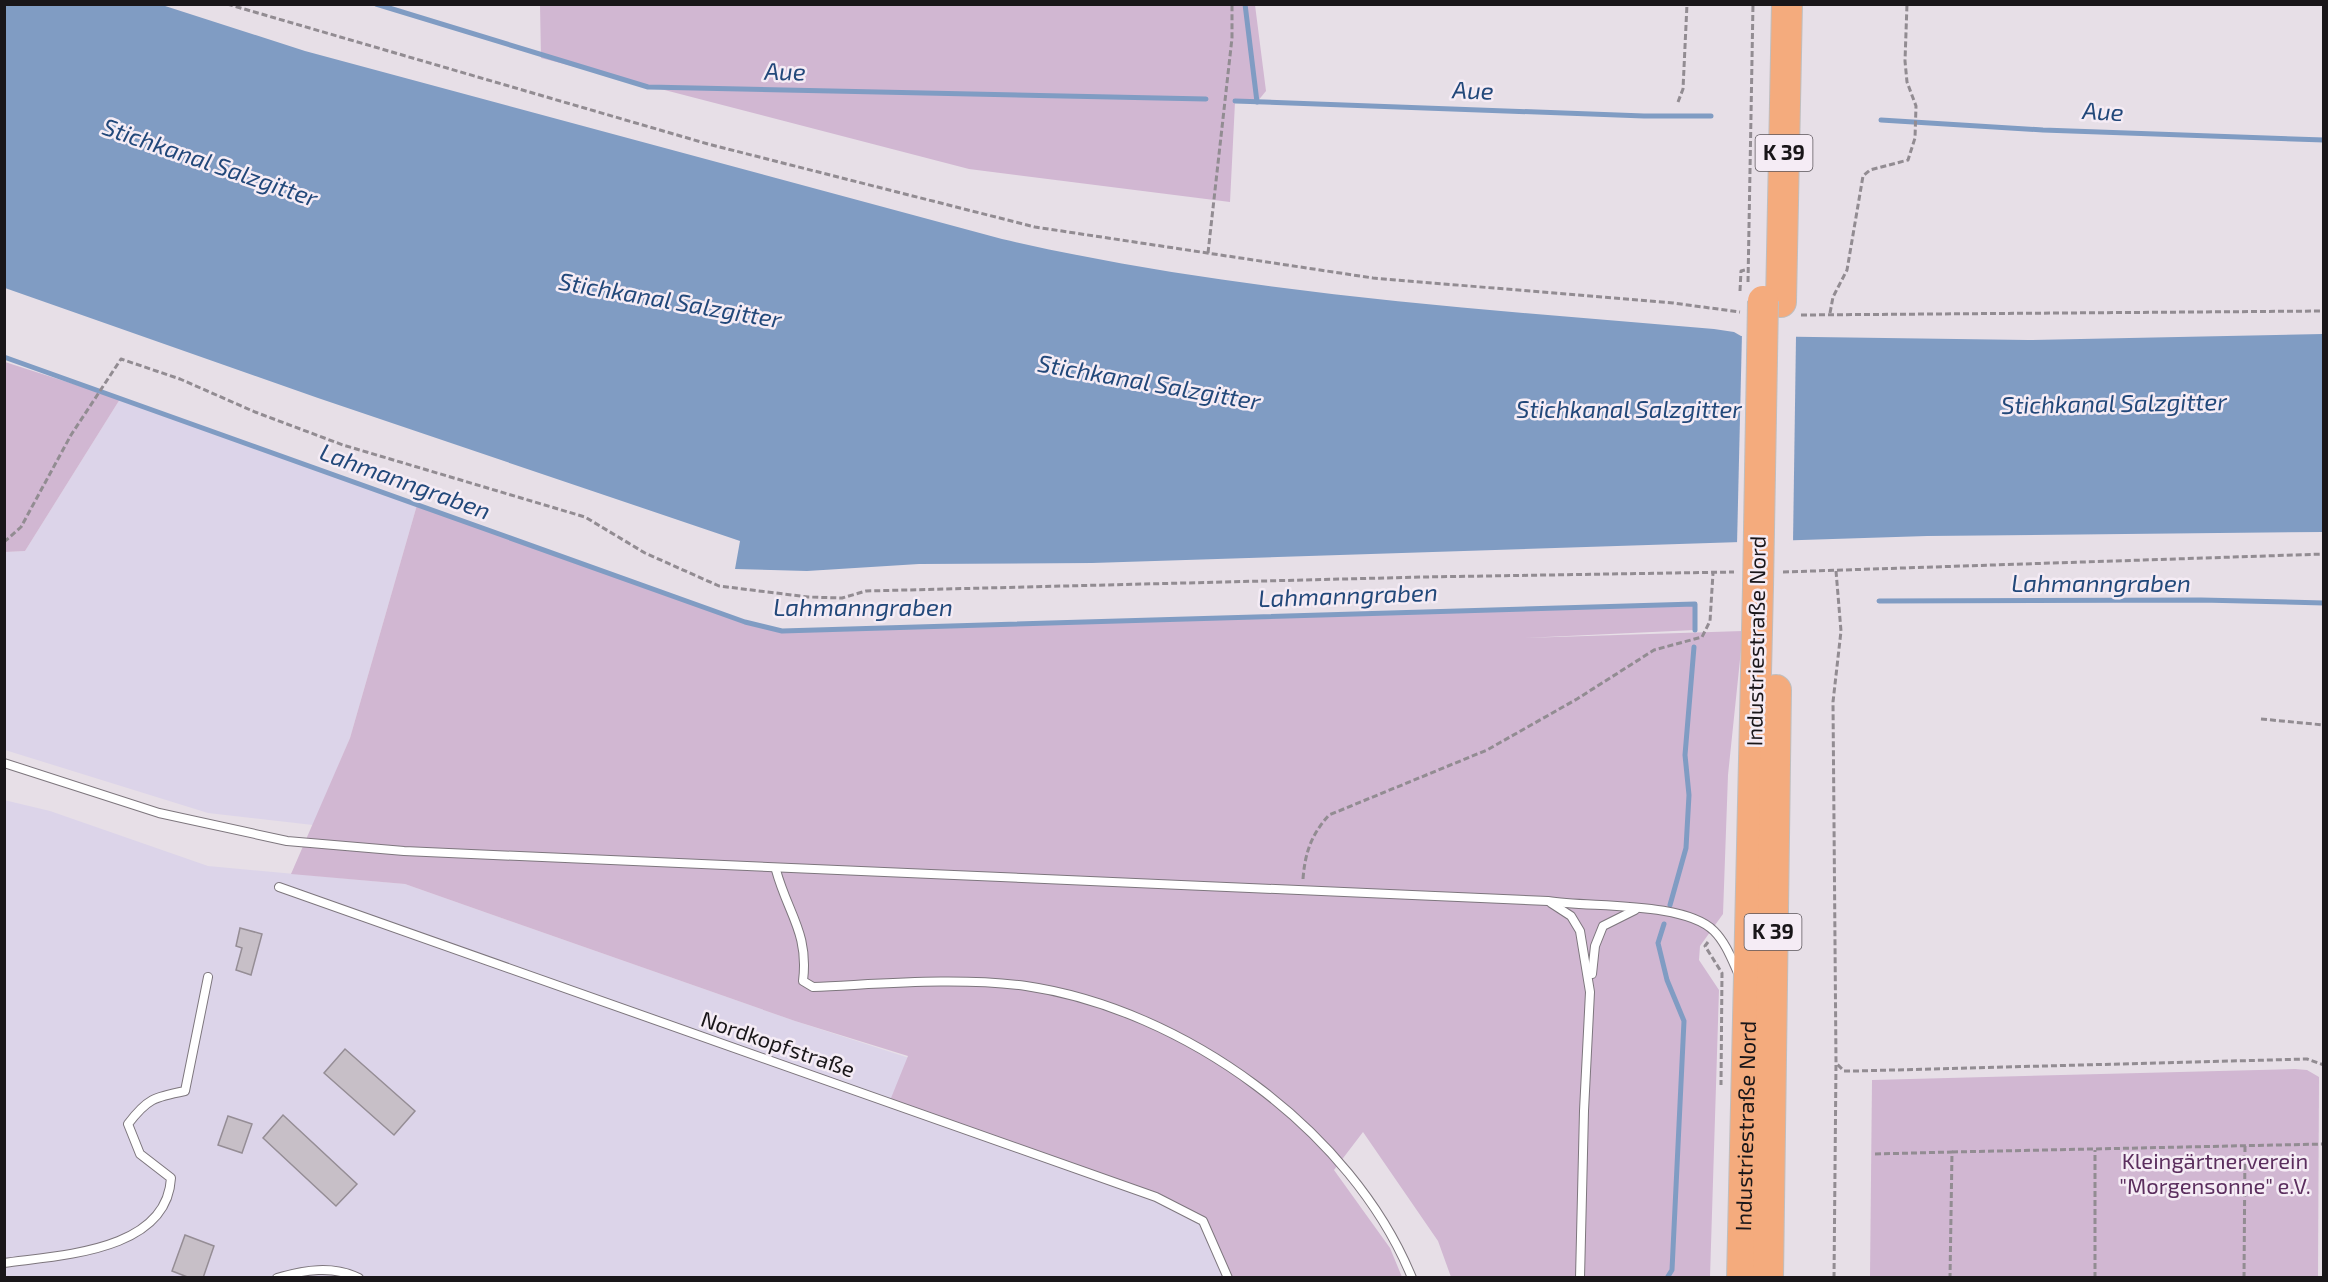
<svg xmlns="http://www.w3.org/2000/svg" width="2328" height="1282" font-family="'Exo 2',sans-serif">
  <rect width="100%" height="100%" fill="#e7dfe7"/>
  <g fill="#dcd4e9">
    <path d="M120,399L417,505L350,738L313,825L208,813L5,750V552L25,551Z"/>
    <path d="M4,800L50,811L208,866L405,884L795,1021L1240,1165L1261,1277H5Z"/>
  </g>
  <g fill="#d1b7d2">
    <path d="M540,5H1255L1266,91L1257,102H1235L1230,202L969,169L541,58Z"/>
    <path d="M5,362L120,399L25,551L5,552Z"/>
    <path d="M417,505L745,622L782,631L1695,604V630L1524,638L1743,631L1728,775L1723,914L1700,946L1699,960L1719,990L1710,1277H1451L1438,1241L1363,1132L1334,1170L1390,1248L1402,1277H1228L1202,1221L1156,1197L889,1103L908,1056L795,1021L405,884L291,874L350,738Z"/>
    <path d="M2295,1069L2307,1070L2319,1077L2318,1277H1870L1872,1080Z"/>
  </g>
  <path fill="#809cc3" d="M5,5H162L305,51L1002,239C1236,293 1477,309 1714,329L1734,332L1741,336L2028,340L2323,334V532L1927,536L1092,563L919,564L807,571L735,569L740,541L318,398L5,288Z"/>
  <path fill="#e7dfe7" d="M1742,333L1796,336L1793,543L1737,545Z"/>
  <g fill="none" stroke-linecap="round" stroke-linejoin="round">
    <g stroke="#809cc3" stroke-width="5">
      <path d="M376,4L648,87L1206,99"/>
      <path d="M1245,4L1257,102"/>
      <path d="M1235,101L1644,116H1711"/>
      <path d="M1881,120L2043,130L2324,140"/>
      <path d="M4,357L745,622L782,631L1695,604V630"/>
      <path d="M1879,601L2201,600L2324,603"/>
      <path d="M1670,905L1686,848L1689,795L1685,755L1694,647"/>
      <path d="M1664,924L1658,943L1667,980L1684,1021L1672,1270L1667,1278"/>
    </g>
  </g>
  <g fill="#c7bfc7" stroke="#958d95" stroke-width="1.5">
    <path d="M240,928L262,934L251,975L236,970L242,948L236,946Z"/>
    <path d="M345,1049L415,1111L394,1135L324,1073Z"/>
    <path d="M283,1115L357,1184L336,1206L263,1138Z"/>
    <path d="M228,1116L252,1124L242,1153L218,1145Z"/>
    <path d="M185,1235L214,1246L203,1278H190L172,1271Z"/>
  </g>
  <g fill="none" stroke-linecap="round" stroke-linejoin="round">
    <defs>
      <g id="lane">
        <path d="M4,763L159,813L287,841L404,851L1548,901C1590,908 1684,901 1714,931C1726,943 1732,960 1739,975"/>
        <path d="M776,870C788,914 809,933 803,981L813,987C883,984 957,977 1026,986C1183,1009 1352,1130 1412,1278"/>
        <path d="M279,887L1156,1197L1203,1221L1228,1278"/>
        <path d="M1551,903L1571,916L1580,931L1590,992L1584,1111L1580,1278"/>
        <path d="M1592,974L1595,946L1603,926L1635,910"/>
        <path d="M4,1263C59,1255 167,1252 171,1178L140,1154L128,1124C147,1099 154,1097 185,1091L208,977"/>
        <path d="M277,1278C304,1270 332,1265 359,1278"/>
      </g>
      <g id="highway">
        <path d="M1781,302L1787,4"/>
        <path id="s1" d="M1742,1278L1758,587"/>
        <path d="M1768,1278L1776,690"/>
      </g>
    </defs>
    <use href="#lane" stroke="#7d767d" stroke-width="10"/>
    <use href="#highway" stroke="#bfbebf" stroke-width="32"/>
    <g stroke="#928c92" stroke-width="3" stroke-dasharray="6 3" stroke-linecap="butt">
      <path d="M227,4L708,144L1035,227L1373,278L1673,303L1740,312"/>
      <path d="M1678,102L1683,89L1687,4"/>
      <path d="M1208,253L1232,38V4"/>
      <path d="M1748,282L1753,4"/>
      <path d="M1740,291L1741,271L1749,269"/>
      <path d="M1830,313L1833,297L1847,270L1863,176L1870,170L1908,160L1915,138L1916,106L1907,82L1905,61L1907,4"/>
      <path d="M1801,315L2324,311"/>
      <path d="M4,542L21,527L71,435L121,359L180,379L255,412L343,445L585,517L645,553L719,586L808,597L842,598L866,591L1423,577L1734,572"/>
      <path d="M1836,571L1841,631L1833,702L1836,1063L1844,1071H1856L2307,1059L2324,1065"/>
      <path d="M1783,572L2324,554"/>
      <path d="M2261,719L2324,725"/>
      <path d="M1303,879C1305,853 1311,835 1329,815L1487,750L1577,699L1654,650L1702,637L1710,621L1713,573"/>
      <path d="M1708,942L1705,946L1722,973L1721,1085"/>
      <path d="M1952,1152L2324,1144"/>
      <path d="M1875,1154L1952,1152L1950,1278"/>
      <path d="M1834,1278L1836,1063"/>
      <path d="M2095,1278V1150"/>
      <path d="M2244,1278L2245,1146"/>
    </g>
    <use href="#lane" stroke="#fff" stroke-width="8"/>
    <use href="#highway" stroke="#f4ab7d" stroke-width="30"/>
    <defs>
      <path id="highway-bridge" d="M1758,587L1763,301"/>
    </defs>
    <use href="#highway-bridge" stroke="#bfbebf" stroke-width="32" stroke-linecap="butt"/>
    <use href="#highway-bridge" stroke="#f4ab7d" stroke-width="30"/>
  </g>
  <g text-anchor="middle" stroke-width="5" stroke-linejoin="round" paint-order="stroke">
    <g fill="#f5ecf5" stroke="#5b565b" stroke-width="1.5">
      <rect x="1755.5" y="135" width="57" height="36" rx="4.5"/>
      <rect x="1744.5" y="914" width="57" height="36" rx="4.5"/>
    </g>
    <g font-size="21" font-weight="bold" fill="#191619">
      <text x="1784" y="160">K 39</text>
      <text x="1773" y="939">K 39</text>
    </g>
    <g font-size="22" fill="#191619" stroke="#f5ecf5">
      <text transform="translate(1756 641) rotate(-89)" y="8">Industriestraße Nord</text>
      <text transform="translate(778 1044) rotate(19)" y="8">Nordkopfstraße</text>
      <text dy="8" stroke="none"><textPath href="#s1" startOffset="152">Industriestraße Nord</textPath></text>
    </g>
    <g font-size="22" fill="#5b2e5e" stroke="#f5ecf5">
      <text x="2215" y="1169">Kleingärtnerverein<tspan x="2215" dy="25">"Morgensonne" e.V.</tspan></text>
    </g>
    <g font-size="24" font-style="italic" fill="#22487a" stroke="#f5ecf5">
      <text transform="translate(785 72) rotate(1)" y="8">Aue</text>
      <text transform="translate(1473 91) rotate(2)" y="8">Aue</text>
      <text transform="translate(2103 112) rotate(3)" y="8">Aue</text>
      <text transform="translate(210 163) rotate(19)" y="8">Stichkanal Salzgitter</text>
      <text transform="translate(670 301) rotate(10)" y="8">Stichkanal Salzgitter</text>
      <text transform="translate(1149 383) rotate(10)" y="8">Stichkanal Salzgitter</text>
      <text transform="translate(2114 404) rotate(-1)" y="8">Stichkanal Salzgitter</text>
      <text x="1629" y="418">Stichkanal Salzgitter</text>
      <text transform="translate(405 482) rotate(20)" y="8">Lahmanngraben</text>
      <text x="2101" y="592">Lahmanngraben</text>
      <text transform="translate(1348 596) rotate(-2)" y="8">Lahmanngraben</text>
      <text x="863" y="616">Lahmanngraben</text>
    </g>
  </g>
  <rect width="2328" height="1282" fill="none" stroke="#191619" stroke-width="12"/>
</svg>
